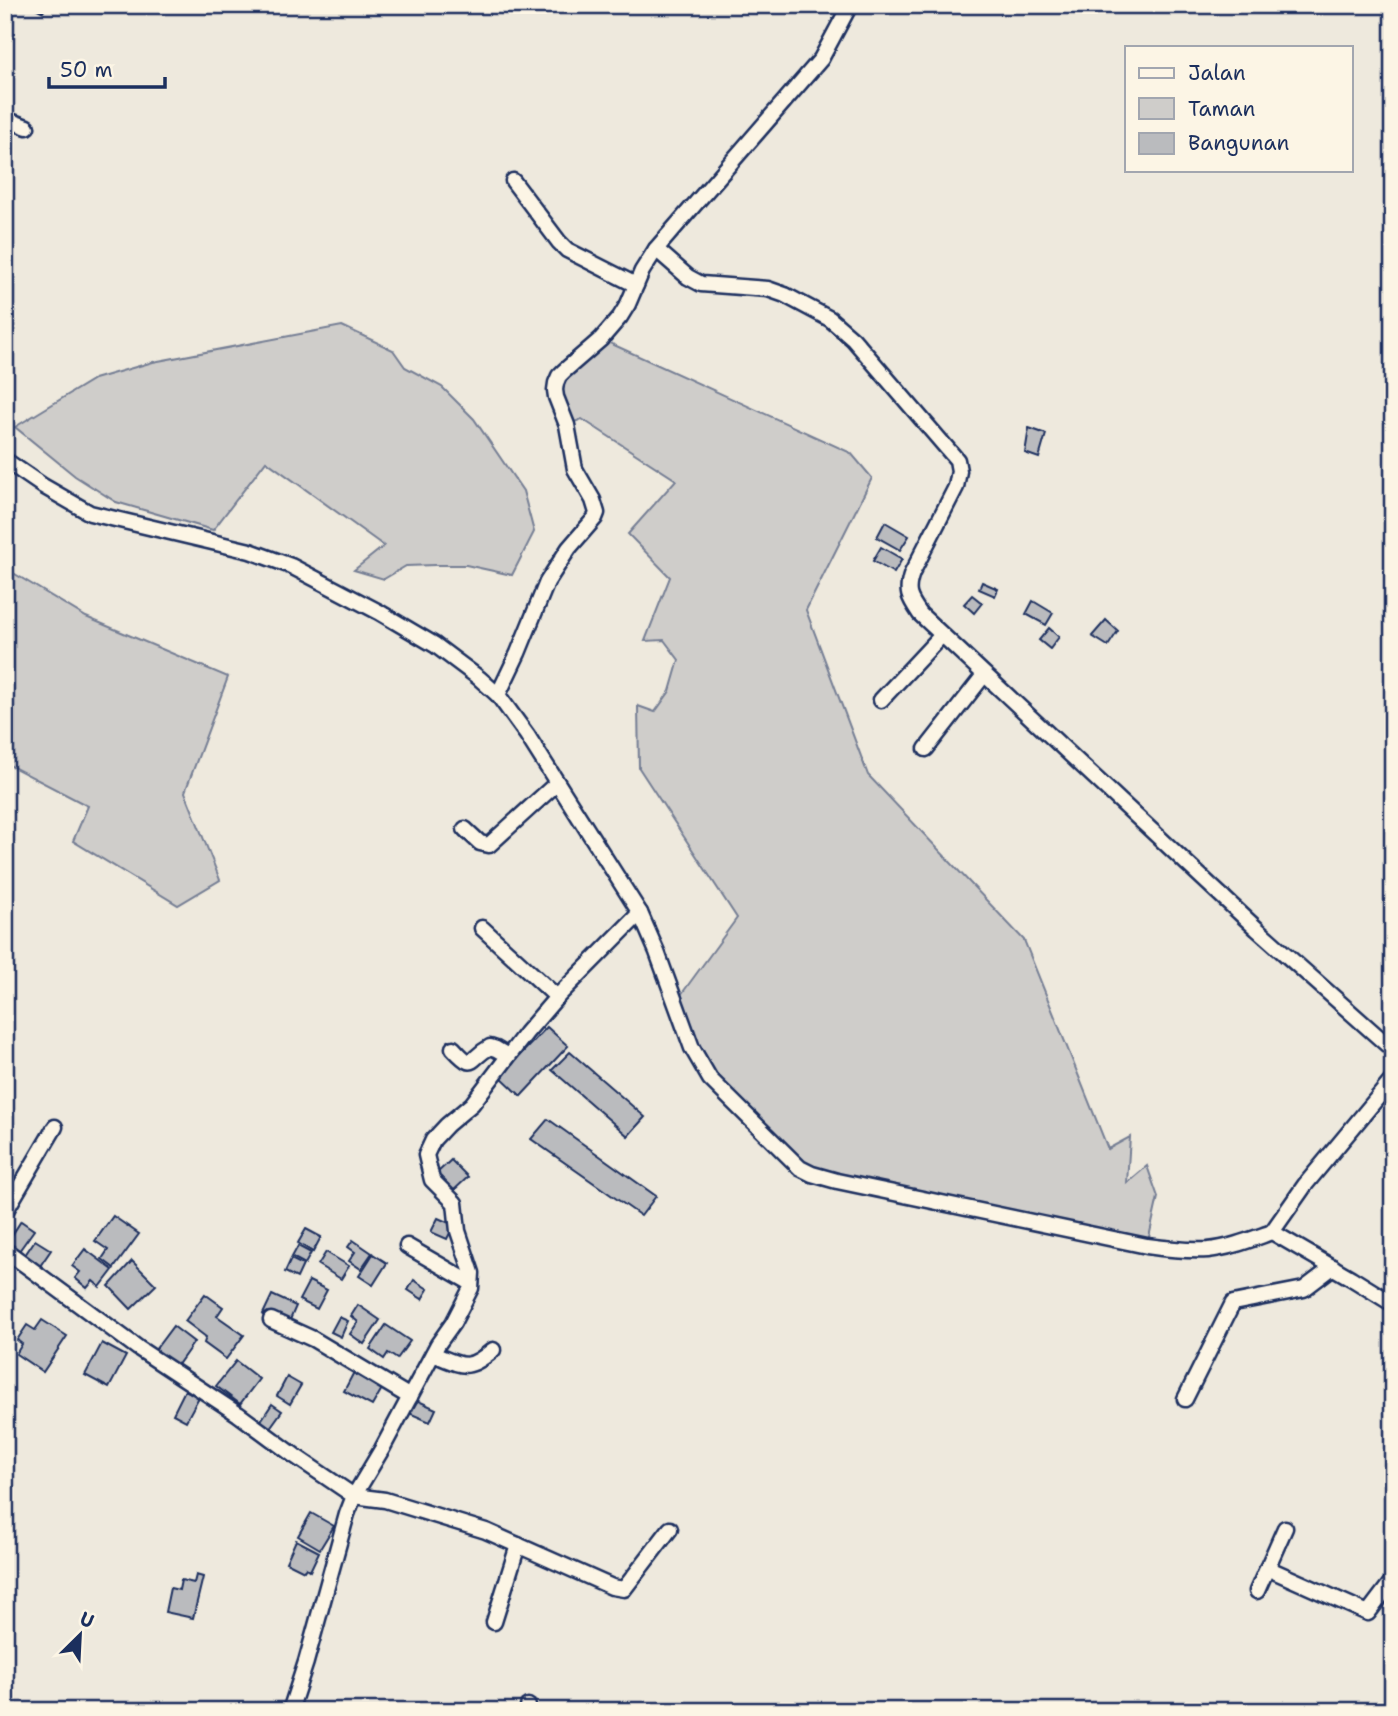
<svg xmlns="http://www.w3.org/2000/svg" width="1398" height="1716" font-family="'Shantell Sans',sans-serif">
  <rect width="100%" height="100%" fill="#eee9dd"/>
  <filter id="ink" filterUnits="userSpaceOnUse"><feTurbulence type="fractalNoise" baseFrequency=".0143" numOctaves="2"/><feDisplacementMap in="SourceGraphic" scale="14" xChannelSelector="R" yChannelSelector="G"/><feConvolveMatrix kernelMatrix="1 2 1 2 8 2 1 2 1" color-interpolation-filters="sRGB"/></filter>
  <g filter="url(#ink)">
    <g fill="#cfcdca" stroke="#757e94" stroke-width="2">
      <path d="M342,326L393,350L405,367L442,387L474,419L523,491L534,532L512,575L466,565H435L406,566L384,579L354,570L384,546L266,461L213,530L116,502L75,476L15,427L94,379L153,362Z"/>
      <path d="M601,339L851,453L872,478L806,610L868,775L1024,940L1108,1149L1130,1137L1127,1183L1147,1166L1158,1197L1147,1246L812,1174L710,1079L675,1003L737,918L639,768L638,706L655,712L670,691L679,660L664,640L645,641L670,577L628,534L676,480L582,419L567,425L556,383Z"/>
      <path d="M5,568L86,617L228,677L185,792L220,880L178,905L73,841L88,806L5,763Z"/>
    </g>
    <g fill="#babbbe" stroke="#1b2f5e" stroke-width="2">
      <path d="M30,5H47L43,12Z"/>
      <path d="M1029,428L1046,434L1039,458L1025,453Z"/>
      <path d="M885,522L909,536L900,550L877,537Z"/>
      <path d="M881,547L902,559L894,573L873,561Z"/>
      <path d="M982,582L998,589L995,596L979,589Z"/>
      <path d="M972,595L982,603L974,613L964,604Z"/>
      <path d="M1033,601L1053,613L1046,625L1026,614Z"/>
      <path d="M1106,620L1118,631L1108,646L1092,636Z"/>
      <path d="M1049,628L1059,637L1050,649L1039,640Z"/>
      <path d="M547,1027L568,1046L521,1096L500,1076Z"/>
      <path d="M570,1052L645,1117L628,1136L552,1070Z"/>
      <path d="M548,1119L656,1196L641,1216L531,1139Z"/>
      <path d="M451,1160L468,1177L451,1193L441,1184L437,1173Z"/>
      <path d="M113,1216L139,1234L114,1268L102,1259L108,1250L95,1241Z"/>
      <path d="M438,1218L454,1225L447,1239L431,1232Z"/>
      <path d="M21,1221L34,1230L19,1251L7,1243Z"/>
      <path d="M306,1229L321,1237L313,1252L298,1243Z"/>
      <path d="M35,1240L51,1250L38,1269L31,1265L33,1261L25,1255Z"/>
      <path d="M353,1240L372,1253L361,1269L349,1261L355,1252L348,1247Z"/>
      <path d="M298,1246L311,1253L305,1264L292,1257Z"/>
      <path d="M85,1249L113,1270L100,1287L93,1281L87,1288L75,1278L80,1272L72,1266Z"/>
      <path d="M326,1252L349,1266L341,1279L318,1265Z"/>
      <path d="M373,1254L387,1263L373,1285L359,1276Z"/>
      <path d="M291,1259L303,1265L297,1278L285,1272Z"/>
      <path d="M132,1261L156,1285L131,1309L109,1286Z"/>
      <path d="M414,1280L428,1289L422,1299L408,1290Z"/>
      <path d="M309,1281L327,1290L317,1309L299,1300Z"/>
      <path d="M205,1294L223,1307L217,1316L244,1335L226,1359L204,1343L206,1337L185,1321Z"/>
      <path d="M272,1295L296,1306L290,1320L281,1316L279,1322L263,1314Z"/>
      <path d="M358,1305L380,1320L364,1344L350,1334L358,1322L351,1316Z"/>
      <path d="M339,1317L348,1321L341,1337L331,1332Z"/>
      <path d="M42,1320L67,1336L43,1372L16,1354L22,1344L17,1340L27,1325L35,1330Z"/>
      <path d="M386,1325L410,1341L397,1359L388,1353L384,1359L370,1349Z"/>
      <path d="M173,1326L194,1342L177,1366L155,1350Z"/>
      <path d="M102,1343L126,1356L109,1388L85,1375Z"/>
      <path d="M236,1361L259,1379L240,1404L216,1386Z"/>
      <path d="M354,1372L383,1387L372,1406L344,1391Z"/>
      <path d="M287,1377L301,1385L290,1404L277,1396Z"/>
      <path d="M185,1390L199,1397L186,1421L173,1414Z"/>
      <path d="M414,1399L436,1409L430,1422L409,1413Z"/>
      <path d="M272,1404L282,1411L269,1429L260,1422Z"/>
      <path d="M311,1513L334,1526L320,1549L298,1536Z"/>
      <path d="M296,1540L319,1552L310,1571L306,1568L304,1571L286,1562Z"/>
      <path d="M196,1575L203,1577L193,1618L165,1612L170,1588L179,1590L181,1580L194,1583Z"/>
    </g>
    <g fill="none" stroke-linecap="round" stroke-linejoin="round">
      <defs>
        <g id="street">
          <path d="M5,119L27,127"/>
          <path d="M513,181L559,242L567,250L636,285"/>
          <path d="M656,249L688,277L701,284L768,289L785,295L830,319L853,339L957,460L959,471L956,487L912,573C905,592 909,598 920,614L1257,929L1393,1050"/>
          <path d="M5,460L43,486L90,513L250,551L291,566L379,612L435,645L479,678L498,695L527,735L640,913L657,952L692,1048L710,1079L800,1168L812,1174L837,1181L1147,1246C1168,1249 1188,1251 1208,1250C1230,1248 1252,1239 1272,1232L1351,1278L1393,1304"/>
          <path d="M498,695L518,653L547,582L569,548L595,518L597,513L593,500L575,469L567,425L556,397L555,390L556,383L559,376L564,371L601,339L620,317L628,304L642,271L656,249L821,59L850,5"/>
          <path d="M881,700L942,635"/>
          <path d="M926,749L984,675"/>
          <path d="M465,829L480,843L489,845L557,783"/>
          <path d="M640,913L557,997L526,1033L472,1104L447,1125L433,1140L426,1155L432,1180L455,1203L458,1231L472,1273L471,1288L453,1323L438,1344L382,1449L354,1496L385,1500L486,1531L612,1587L624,1589L670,1529"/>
          <path d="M482,928L557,997"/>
          <path d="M453,1048C475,1072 468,1059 490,1047L496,1049L508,1056"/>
          <path d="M5,1212L55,1127"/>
          <path d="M1272,1232L1305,1185L1393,1079"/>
          <path d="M407,1246L471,1283"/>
          <path d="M5,1250L138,1348L238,1414L295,1456L354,1496L347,1514L306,1662L290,1711"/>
          <path d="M271,1320L313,1339L410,1397"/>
          <path d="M433,1354C463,1366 467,1372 493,1350"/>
          <path d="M1185,1399L1233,1303L1304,1289L1333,1267"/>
          <path d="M1267,1568L1368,1613L1393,1580"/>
          <path d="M1257,1591L1285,1528"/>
          <path d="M494,1622L518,1545"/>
          <path d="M528,1711V1706"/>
        </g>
      </defs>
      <use href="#street" stroke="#1b2f5e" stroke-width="19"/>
      <use href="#street" stroke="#fcf5e5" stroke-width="14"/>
    </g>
  </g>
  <rect width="1398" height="1716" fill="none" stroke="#fcf5e5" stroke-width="28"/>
  <rect x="14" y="14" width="1370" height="1688" fill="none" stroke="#1b2f5e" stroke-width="2.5" filter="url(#ink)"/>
  <rect x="1125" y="46" width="228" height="126" fill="#fcf5e5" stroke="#a2a6af" stroke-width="2"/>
  <rect x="1139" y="68" width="35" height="10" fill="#fcf5e5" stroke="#a2a6af" stroke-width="2"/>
  <text x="1188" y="80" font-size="21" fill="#1b2f5e">Jalan</text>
  <rect x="1139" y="98" width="35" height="21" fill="#cfcdca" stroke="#a2a6af" stroke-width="2"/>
  <text x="1188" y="116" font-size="21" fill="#1b2f5e">Taman</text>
  <rect x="1139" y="133" width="35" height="21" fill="#babbbe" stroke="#a2a6af" stroke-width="2"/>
  <text x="1188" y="150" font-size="21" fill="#1b2f5e">Bangunan</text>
  <g transform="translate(80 1635) rotate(24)" stroke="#fcf5e5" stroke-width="5" paint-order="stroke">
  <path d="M0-5L12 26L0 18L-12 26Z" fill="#1b2f5e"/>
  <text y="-10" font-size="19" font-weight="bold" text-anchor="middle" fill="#1b2f5e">U</text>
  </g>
  <path d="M49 77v10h116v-10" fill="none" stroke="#1b2f5e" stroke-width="3.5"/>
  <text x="60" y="77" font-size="21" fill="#1b2f5e" stroke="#fcf5e5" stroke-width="5" paint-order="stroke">50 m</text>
</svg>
